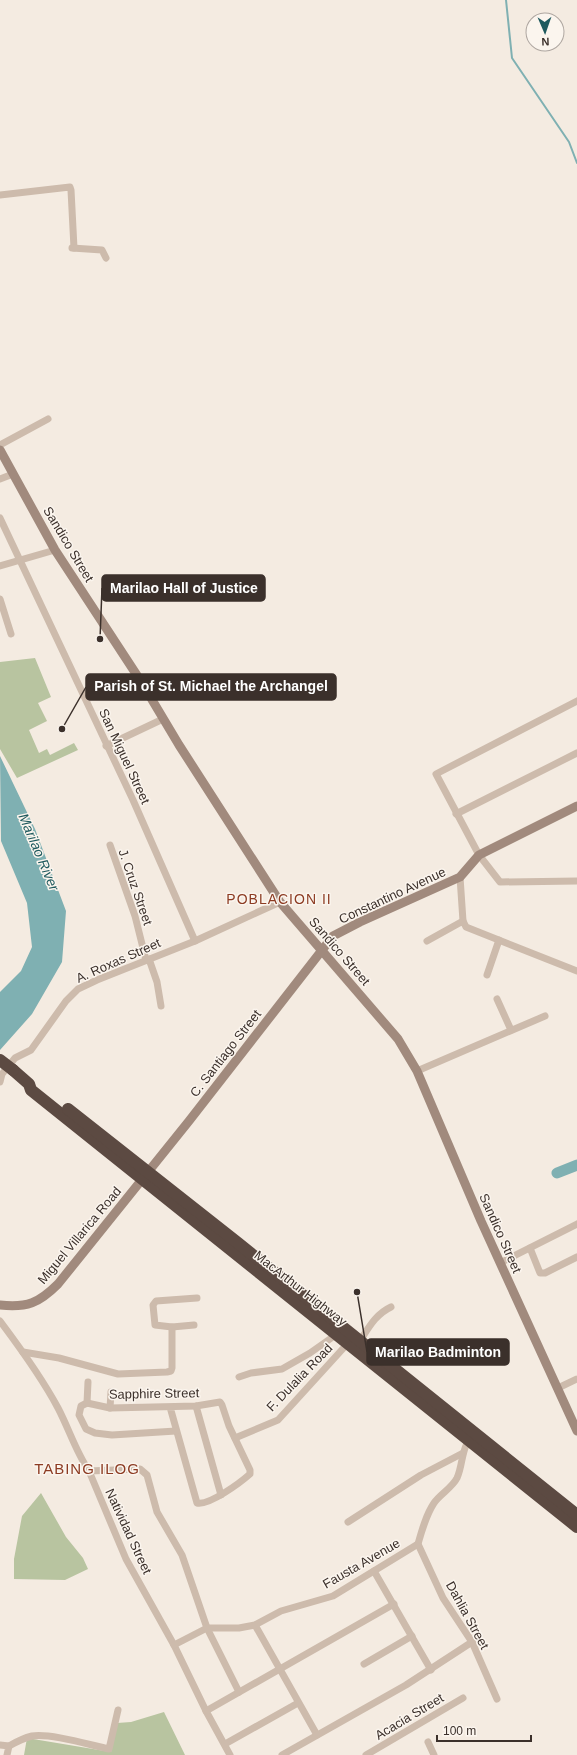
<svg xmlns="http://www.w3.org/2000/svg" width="577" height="1755" font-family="Arial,sans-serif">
  <rect width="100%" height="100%" fill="#f4ebe1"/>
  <g fill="#b8c4a0">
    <path d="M35,658L51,697L38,703L47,721L29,730L39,753L47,749L50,755L74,743L78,750L17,778L0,749V662Z"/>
    <path d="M41,1493L66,1537L83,1558L88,1569L65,1580L14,1579V1559L22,1516Z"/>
    <path d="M164,1712L185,1755H24L27,1738L111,1752L117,1723L131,1722Z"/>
  </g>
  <path fill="#7fb0b2" d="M0,756L35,829L66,911L62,962L32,1014L0,1050V992L21,971L32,947L27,903L1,841Z"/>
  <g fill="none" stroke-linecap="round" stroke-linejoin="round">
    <path stroke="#7fb0b2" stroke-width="2" d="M506,0L512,58L569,142L577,163"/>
    <path stroke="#7fb0b2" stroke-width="11" d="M557,1173L577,1165"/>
    <g stroke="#cdbbac" stroke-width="7">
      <path d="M0,195L70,187L71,190L74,248"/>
      <path d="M72,248L102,250L106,258"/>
      <path d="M0,445L48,419"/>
      <path d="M0,479L13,474"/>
      <path d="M0,518L133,800L195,941"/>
      <path d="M0,566L55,550"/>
      <path d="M0,599L11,634"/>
      <path d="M577,701L436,774L479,855L500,882L577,881"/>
      <path d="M106,746L163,719"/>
      <path d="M456,814L577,753"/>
      <path d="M110,845L135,916L146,960"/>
      <path d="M460,877L463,921"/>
      <path d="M427,941L463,921L466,927L577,971"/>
      <path d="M149,959L157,982L161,1006"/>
      <path d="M487,975L499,940"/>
      <path d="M497,999L511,1030"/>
      <path d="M417,1071L545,1016"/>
      <path d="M0,1082L2,1074L15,1058L31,1050L66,1001L78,989L97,980L195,941L280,902"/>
      <path d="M530,1248L540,1273H545L577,1257"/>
      <path d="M500,1263L577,1224"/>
      <path d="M0,1321C21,1349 42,1378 58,1408C69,1429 76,1452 89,1471L126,1559L174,1645L206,1711L230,1755"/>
      <path d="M194,1325L172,1327L155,1325L153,1305L156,1301L197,1298"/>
      <path d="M360,1341C369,1327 376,1314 391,1307"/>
      <path d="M23,1352L59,1358L118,1374L167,1372L171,1371L172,1368V1327"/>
      <path d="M239,1377L251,1373L282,1369L310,1353L337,1334"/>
      <path d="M558,1388L577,1379"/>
      <path d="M87,1403L110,1408L196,1406L220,1402L222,1405L229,1426L250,1470V1474C241,1482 209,1506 197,1503L170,1407"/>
      <path d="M87,1403L81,1406L79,1415L86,1429L95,1433L112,1435L176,1431"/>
      <path d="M87,1403L88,1382"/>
      <path d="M196,1406L221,1495"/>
      <path d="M110,1408L111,1392"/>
      <path d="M235,1438L278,1420L349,1342"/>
      <path d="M89,1471L140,1469L147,1475L157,1512L182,1555L207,1628L239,1692"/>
      <path d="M348,1522L421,1475L463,1453"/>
      <path d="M418,1544L443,1598L472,1642L497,1699"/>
      <path d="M374,1571L431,1670"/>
      <path d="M255,1625L317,1735"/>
      <path d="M174,1645L207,1628H239L255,1625L281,1611L333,1596L418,1544C422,1530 426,1515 434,1503C440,1494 452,1488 457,1478C463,1465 461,1450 470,1438"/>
      <path d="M364,1664L412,1636"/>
      <path d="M206,1711L394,1604"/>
      <path d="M428,1742L434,1755"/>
      <path d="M225,1744L298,1703"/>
      <path d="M0,1745L9,1746L7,1755"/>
      <path d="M9,1746C16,1742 24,1738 32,1736C50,1733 90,1745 109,1749L118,1710"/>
      <path d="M282,1755L406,1685L472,1642"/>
      <path d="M366,1755L463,1698"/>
    </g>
    <g stroke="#a18a7d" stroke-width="9">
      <path d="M0,450L55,550L142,683L179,745L280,902L398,1039L417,1071L481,1221L577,1431"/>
      <path d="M0,1305C27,1308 39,1303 58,1284L189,1121L333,936L360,922L460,877L479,855L577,806"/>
    </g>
    <g stroke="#5c4a42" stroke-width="12">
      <path d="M13,1070L29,1084L31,1090L577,1527"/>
      <path d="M68,1109L238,1243L577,1515"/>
    </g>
    <path stroke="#5c4a42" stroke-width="12" d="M0,1060L13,1070"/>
  </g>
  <g text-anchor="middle" stroke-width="3" stroke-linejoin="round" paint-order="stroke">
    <g font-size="13" fill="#3b302b" stroke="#fbf5ee">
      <text transform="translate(69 544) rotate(59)" y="5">Sandico Street</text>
      <text transform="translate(125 756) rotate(65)" y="5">San Miguel Street</text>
      <text transform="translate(136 887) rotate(71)" y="5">J. Cruz Street</text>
      <text transform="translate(392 895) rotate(-25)" y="5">Constantino Avenue</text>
      <text transform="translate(340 951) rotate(49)" y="5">Sandico Street</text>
      <text transform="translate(118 960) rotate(-24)" y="5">A. Roxas Street</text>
      <text transform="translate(225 1053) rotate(-52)" y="5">C. Santiago Street</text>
      <text transform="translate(501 1233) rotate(66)" y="5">Sandico Street</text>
      <text transform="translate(79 1235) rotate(-50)" y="5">Miguel Villarica Road</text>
      <text transform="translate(301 1288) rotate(38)" y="5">MacArthur Highway</text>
      <text transform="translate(299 1377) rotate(-46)" y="5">F. Dulalia Road</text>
      <text transform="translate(154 1393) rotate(-1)" y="5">Sapphire Street</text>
      <text transform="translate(129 1531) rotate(65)" y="5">Natividad Street</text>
      <text transform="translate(361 1563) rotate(-30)" y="5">Fausta Avenue</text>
      <text transform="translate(468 1615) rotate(61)" y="5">Dahlia Street</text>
      <text transform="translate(409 1716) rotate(-31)" y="5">Acacia Street</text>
    </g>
    <g font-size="14" font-style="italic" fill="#1f5a5e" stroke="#fbf5ee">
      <text transform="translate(39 852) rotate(67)" y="5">Marilao River</text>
    </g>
    <g font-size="14" letter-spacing="1" fill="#8c3b22" stroke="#fbf5ee">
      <text x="279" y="904">POBLACION II</text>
    </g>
    <g font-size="15" letter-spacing="1" fill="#8c3b22" stroke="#fbf5ee">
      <text x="87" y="1474">TABING ILOG</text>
    </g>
  </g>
  <path fill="none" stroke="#3b302b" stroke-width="1.5" d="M100 639L102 588M62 729L86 687M357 1292L367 1352"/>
  <g fill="#3b302b" stroke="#fbf5ee" stroke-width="1.5">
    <circle cx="100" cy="639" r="4"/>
    <circle cx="62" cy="729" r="4"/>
    <circle cx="357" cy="1292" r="4"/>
  </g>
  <g fill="#3b302b" stroke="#3b302b" stroke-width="1.5">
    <rect x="102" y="575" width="163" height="26" rx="4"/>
    <rect x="86" y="674" width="250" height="26" rx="4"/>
    <rect x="367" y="1339" width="142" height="26" rx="4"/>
  </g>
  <g font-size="14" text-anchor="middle" font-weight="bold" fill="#fff">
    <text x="184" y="593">Marilao Hall of Justice</text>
    <text x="211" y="691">Parish of St. Michael the Archangel</text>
    <text x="438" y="1357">Marilao Badminton</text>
  </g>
  <g transform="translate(545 32) rotate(178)"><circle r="19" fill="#fbf5ee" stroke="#aea6a0"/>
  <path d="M0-3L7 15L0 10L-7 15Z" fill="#1f5a5e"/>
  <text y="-6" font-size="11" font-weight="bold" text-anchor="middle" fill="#3b302b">N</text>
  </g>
  <path d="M437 1735v6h94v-6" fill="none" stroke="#3b302b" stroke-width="2"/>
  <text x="443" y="1735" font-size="12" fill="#3b302b" stroke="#fbf5ee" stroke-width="3" paint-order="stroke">100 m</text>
</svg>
